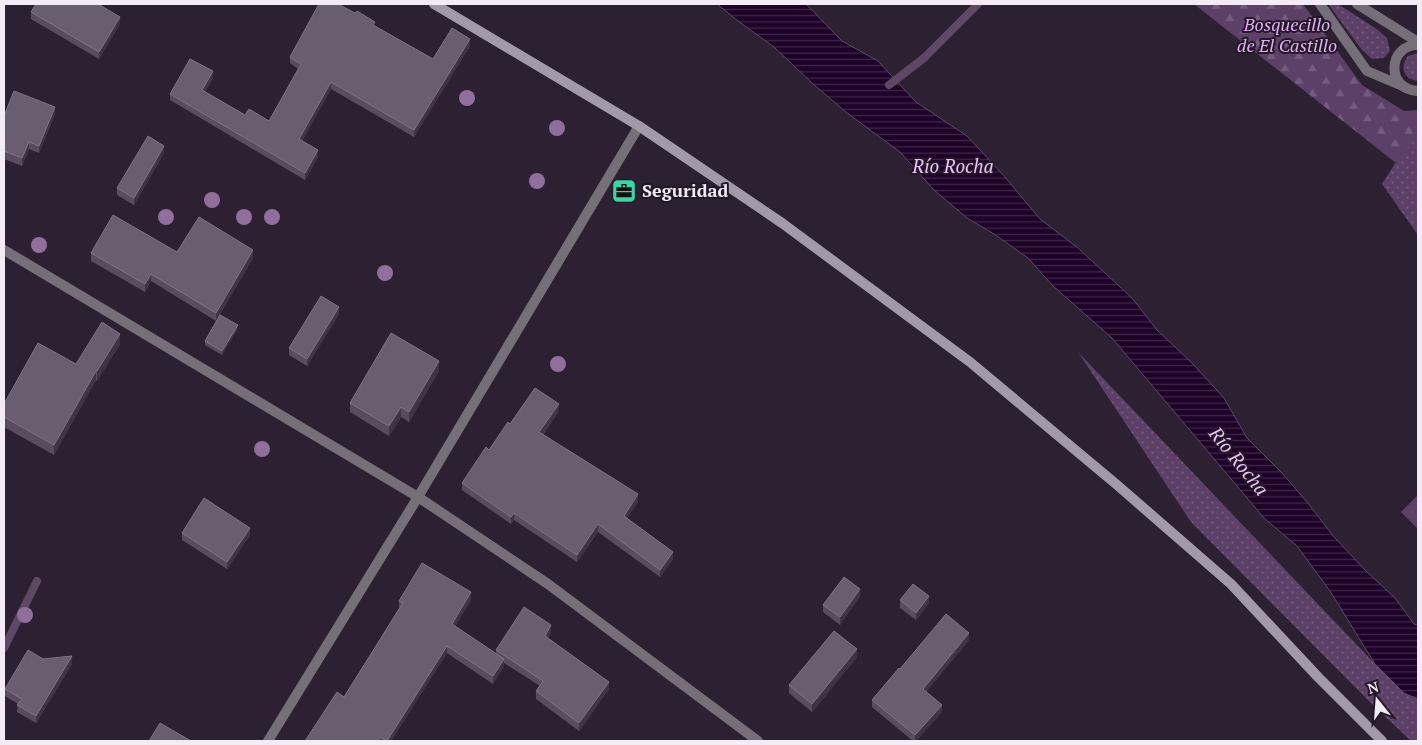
<svg xmlns="http://www.w3.org/2000/svg" width="1422" height="745" font-family="'PT Serif',serif">
  <defs>
    <pattern id="grass-dots" width="8" height="8" patternUnits="userSpaceOnUse" patternTransform="scale(1.25)"><rect width="8" height="8" fill="#5d4067"/><path d="M2 2h.1M6 6h.1" fill="none" stroke="#755c7e" stroke-width="1.8" stroke-linecap="round"/></pattern>
    <pattern id="forest-firs" width="22" height="20" patternUnits="userSpaceOnUse" patternTransform="scale(1.25)"><rect width="22" height="20" fill="#5d4067"/><path d="M5 1l3.5 6h-7zM16 11l3.5 6h-7z" fill="#755c7e"/></pattern>
    <pattern id="water-rules" width="6" height="5" patternUnits="userSpaceOnUse" patternTransform="scale(1.25)"><rect width="6" height="5" fill="#1e0228"/><path d="M0 2.5h6" fill="none" stroke="#3f2748"/></pattern>
  </defs>
  <rect width="100%" height="100%" fill="#2d2032"/>
  <g fill="url(#grass-dots)">
    <path d="M1328,4H1338L1378,30L1387,38L1390,51L1384,58L1372,59L1362,50Z"/>
    <path d="M1418,53V81C1404,80 1399,67 1408,56Z"/>
    <path d="M1418,134V235L1382,184L1396,162Z"/>
    <path d="M1078,352L1375,664L1404,693L1418,699V741H1411L1370,702L1191,522Z"/>
  </g>
  <path fill="url(#forest-firs)" d="M1194,4H1303L1362,85L1404,111L1418,110V134L1396,163Z"/>
  <path fill="#5d4067" d="M1418,495V529L1401,512Z"/>
  <path fill="url(#water-rules)" stroke="#5e4866" d="M717,4H806L842,41L878,61L916,102L967,136L1005,177L1040,219L1078,248L1132,298L1157,330L1192,363L1224,398L1247,438L1282,473L1307,502L1334,537L1366,571L1395,598L1414,624L1418,625V699L1404,693L1375,664L1330,591L1297,546L1264,518L1112,338L1053,286L1028,258L994,234L967,218L934,190L900,152L847,113L812,83L774,47L738,21Z"/>
  <g fill="none" stroke-linecap="round" stroke-linejoin="round">
    <g stroke="#5e4866" stroke-width="8">
      <path d="M889,85L924,58L978,4"/>
      <path d="M4,648L37,581"/>
    </g>
    <g stroke="#766f79" stroke-width="10">
      <path d="M1320,4L1367,71L1405,87"/>
      <path d="M1357,4L1418,42"/>
      <path d="M1418,45C1387,45 1386,90 1418,91"/>
      <path d="M4,250L418,497L548,584L758,741"/>
      <path d="M268,741L418,497L639,126"/>
    </g>
    <path stroke="#a499a8" stroke-width="10" d="M434,4L639,126L782,223L970,362L1116,484L1231,584L1318,677L1382,741"/>
  </g>
  <g fill="#916f9d">
    <circle cx="467" cy="98" r="8"/>
    <circle cx="557" cy="128" r="8"/>
    <circle cx="537" cy="181" r="8"/>
    <circle cx="212" cy="200" r="8"/>
    <circle cx="166" cy="217" r="8"/>
    <circle cx="244" cy="217" r="8"/>
    <circle cx="272" cy="217" r="8"/>
    <circle cx="39" cy="245" r="8"/>
    <circle cx="385" cy="273" r="8"/>
    <circle cx="558" cy="364" r="8"/>
    <circle cx="262" cy="449" r="8"/>
    <circle cx="25" cy="615" r="8"/>
  </g>
  <g fill="#5a4c5e">
    <path d="M31,12L120,24L99,59L31,19Z"/>
    <path d="M375,26L433,59L470,46L414,137L331,89L302,141L318,157L305,180L170,100V94L213,78L205,92L245,115L269,121L298,69L290,63V57Z"/>
    <path d="M55,114L39,153L29,149L22,166L4,159V116Z"/>
    <path d="M164,153L134,205L117,195V188Z"/>
    <path d="M177,252L253,258L216,321L151,281L145,292L91,261V253Z"/>
    <path d="M339,314L307,366L289,355V348Z"/>
    <path d="M238,328L222,355L205,345V341Z"/>
    <path d="M120,344L97,381L96,380L54,455L4,427V404L76,364Z"/>
    <path d="M439,371L409,422L401,417L389,436L350,412V403Z"/>
    <path d="M559,411L543,435L638,502L627,518L673,559L660,577L598,532L577,562L514,520L511,524L462,490V483L510,424Z"/>
    <path d="M182,533L250,535L227,569L182,540Z"/>
    <path d="M860,596L840,625L823,612V605Z"/>
    <path d="M471,600L455,626L496,653V650L551,632L548,638L609,689L579,731L536,699V691L540,686L504,663V666L493,684L447,653L391,741H305L344,697L399,608V601Z"/>
    <path d="M900,600L929,603L916,620L900,608Z"/>
    <path d="M969,640L926,692L942,712L916,741H913L872,707V700L900,669Z"/>
    <path d="M857,657L812,712L789,693V685Z"/>
    <path d="M43,659L72,664L36,723L17,712L18,704L5,696V689Z"/>
  </g>
  <g fill="#413346">
    <path d="M120,17V24L99,59V52Z"/>
    <path d="M470,39V46L414,137V130Z"/>
    <path d="M213,71V78L202,97V90Z"/>
    <path d="M331,82V89L299,146V139Z"/>
    <path d="M55,107V114L39,153V146Z"/>
    <path d="M29,142V149L22,166V158Z"/>
    <path d="M164,146V153L134,205V198Z"/>
    <path d="M318,150V157L305,180V173Z"/>
    <path d="M253,250V258L216,321V313Z"/>
    <path d="M151,274V281L145,292V284Z"/>
    <path d="M339,307V314L307,366V359Z"/>
    <path d="M238,325V328L222,355V351Z"/>
    <path d="M120,334V344L97,381V371Z"/>
    <path d="M439,361V371L409,422V412Z"/>
    <path d="M96,371V380L54,455V445Z"/>
    <path d="M559,404V411L539,440V432Z"/>
    <path d="M401,407V417L389,436V426Z"/>
    <path d="M638,494V502L624,523V516Z"/>
    <path d="M514,513V520L511,524V517Z"/>
    <path d="M598,524V532L577,562V555Z"/>
    <path d="M250,528V535L227,569V562Z"/>
    <path d="M673,552V559L660,577V570Z"/>
    <path d="M860,589V596L840,625V617Z"/>
    <path d="M471,592V600L452,631V624Z"/>
    <path d="M929,596V603L916,620V613Z"/>
    <path d="M551,625V632L545,643V636Z"/>
    <path d="M969,633V640L923,696V689Z"/>
    <path d="M447,646V653L391,741H387Z"/>
    <path d="M857,649V657L812,712V704Z"/>
    <path d="M72,656V664L36,723V716Z"/>
    <path d="M504,659V666L493,684V676Z"/>
    <path d="M609,682V689L579,731V723Z"/>
    <path d="M942,705V712L916,741H915V735Z"/>
  </g>
  <g fill="#6a5d6f" stroke="#807384">
    <path d="M36,4H98L120,17L99,52L31,12Z"/>
    <path d="M319,4H338L355,13L357,11L375,22L373,25L433,59L452,28L470,39L414,130L331,82L299,139L318,150L305,173L170,94L190,59L213,71L202,90L245,115L249,109L269,121L301,64L290,57Z"/>
    <path d="M14,91L55,107L39,146L29,142L22,158L4,151V116Z"/>
    <path d="M148,136L164,146L134,198L117,188Z"/>
    <path d="M113,215L177,252L199,217L253,250L216,313L151,274L145,284L91,253Z"/>
    <path d="M321,296L339,307L307,359L289,348Z"/>
    <path d="M220,315L238,325L222,351L205,341Z"/>
    <path d="M102,322L120,334L97,371H96L54,445L4,417V404L38,343L76,364Z"/>
    <path d="M391,333L439,361L409,412L401,407L389,426L350,403Z"/>
    <path d="M535,388L559,404L539,432L638,494L624,516L673,552L660,570L598,524L577,555L514,513L511,517L462,483L486,447L489,450L508,422L510,424Z"/>
    <path d="M204,498L250,528L227,562L182,533Z"/>
    <path d="M422,563L471,592L452,624L504,659L493,676L447,646L387,741L380,737L377,741H305L337,692L344,697L403,603L399,601Z"/>
    <path d="M844,577L860,589L840,617L823,605Z"/>
    <path d="M913,584L929,596L916,613L900,600Z"/>
    <path d="M524,607L551,625L545,636L609,682L579,723L536,691L543,681L496,650Z"/>
    <path d="M946,614L969,633L923,689L942,705L915,735L872,700L899,668L900,669Z"/>
    <path d="M834,631L857,649L812,704L789,685Z"/>
    <path d="M28,650L43,659L72,656L36,716L17,705L22,699L5,689Z"/>
    <path d="M160,723L191,741H149Z"/>
  </g>
  <defs>
    <symbol id="office-square" viewBox="-11 -11 22 22"><rect x="-9" y="-9" width="18" height="18" rx="4" fill="#3cd4a4" stroke="#231728"/><path d="M-6-3h4V-5.5h4V-3h4V5H-6ZM-1-4.5V-3h2v-1.5ZM-6 0V1H6V0Z" fill="#111"/></symbol>
  </defs>
  <g fill-rule="evenodd">
    <use href="#office-square" x="610" y="177" width="28" height="28"/>
  </g>
  <g text-anchor="middle" stroke-width="4" stroke-linejoin="round" paint-order="stroke">
    <g font-size="18" font-style="italic" fill="#e2aff4" stroke="#231728">
      <text x="1287" y="31">Bosquecillo<tspan x="1287" dy="21">de El Castillo</tspan></text>
    </g>
    <g font-size="18" font-weight="bold" fill="#f4ebf7" stroke="#231728" text-anchor="start">
      <text x="642" y="197">Seguridad</text>
    </g>
    <g font-size="19" font-style="italic" fill="#edc3fb" stroke="#231728">
      <text x="953" y="173">Río Rocha</text>
      <text transform="translate(1239 461) rotate(51)" y="7">Río Rocha</text>
    </g>
  </g>
  <rect width="1422" height="745" fill="none" stroke="#f4ebf7" stroke-width="10"/>
  <g transform="translate(1377 700) rotate(343)" stroke="#231728" stroke-width="4" paint-order="stroke">
  <path d="M0-4L9 19L0 12L-9 19Z" fill="#f4ebf7"/>
  <text y="-8" font-size="14" font-weight="bold" text-anchor="middle" fill="#f4ebf7">N</text>
  </g>
</svg>
